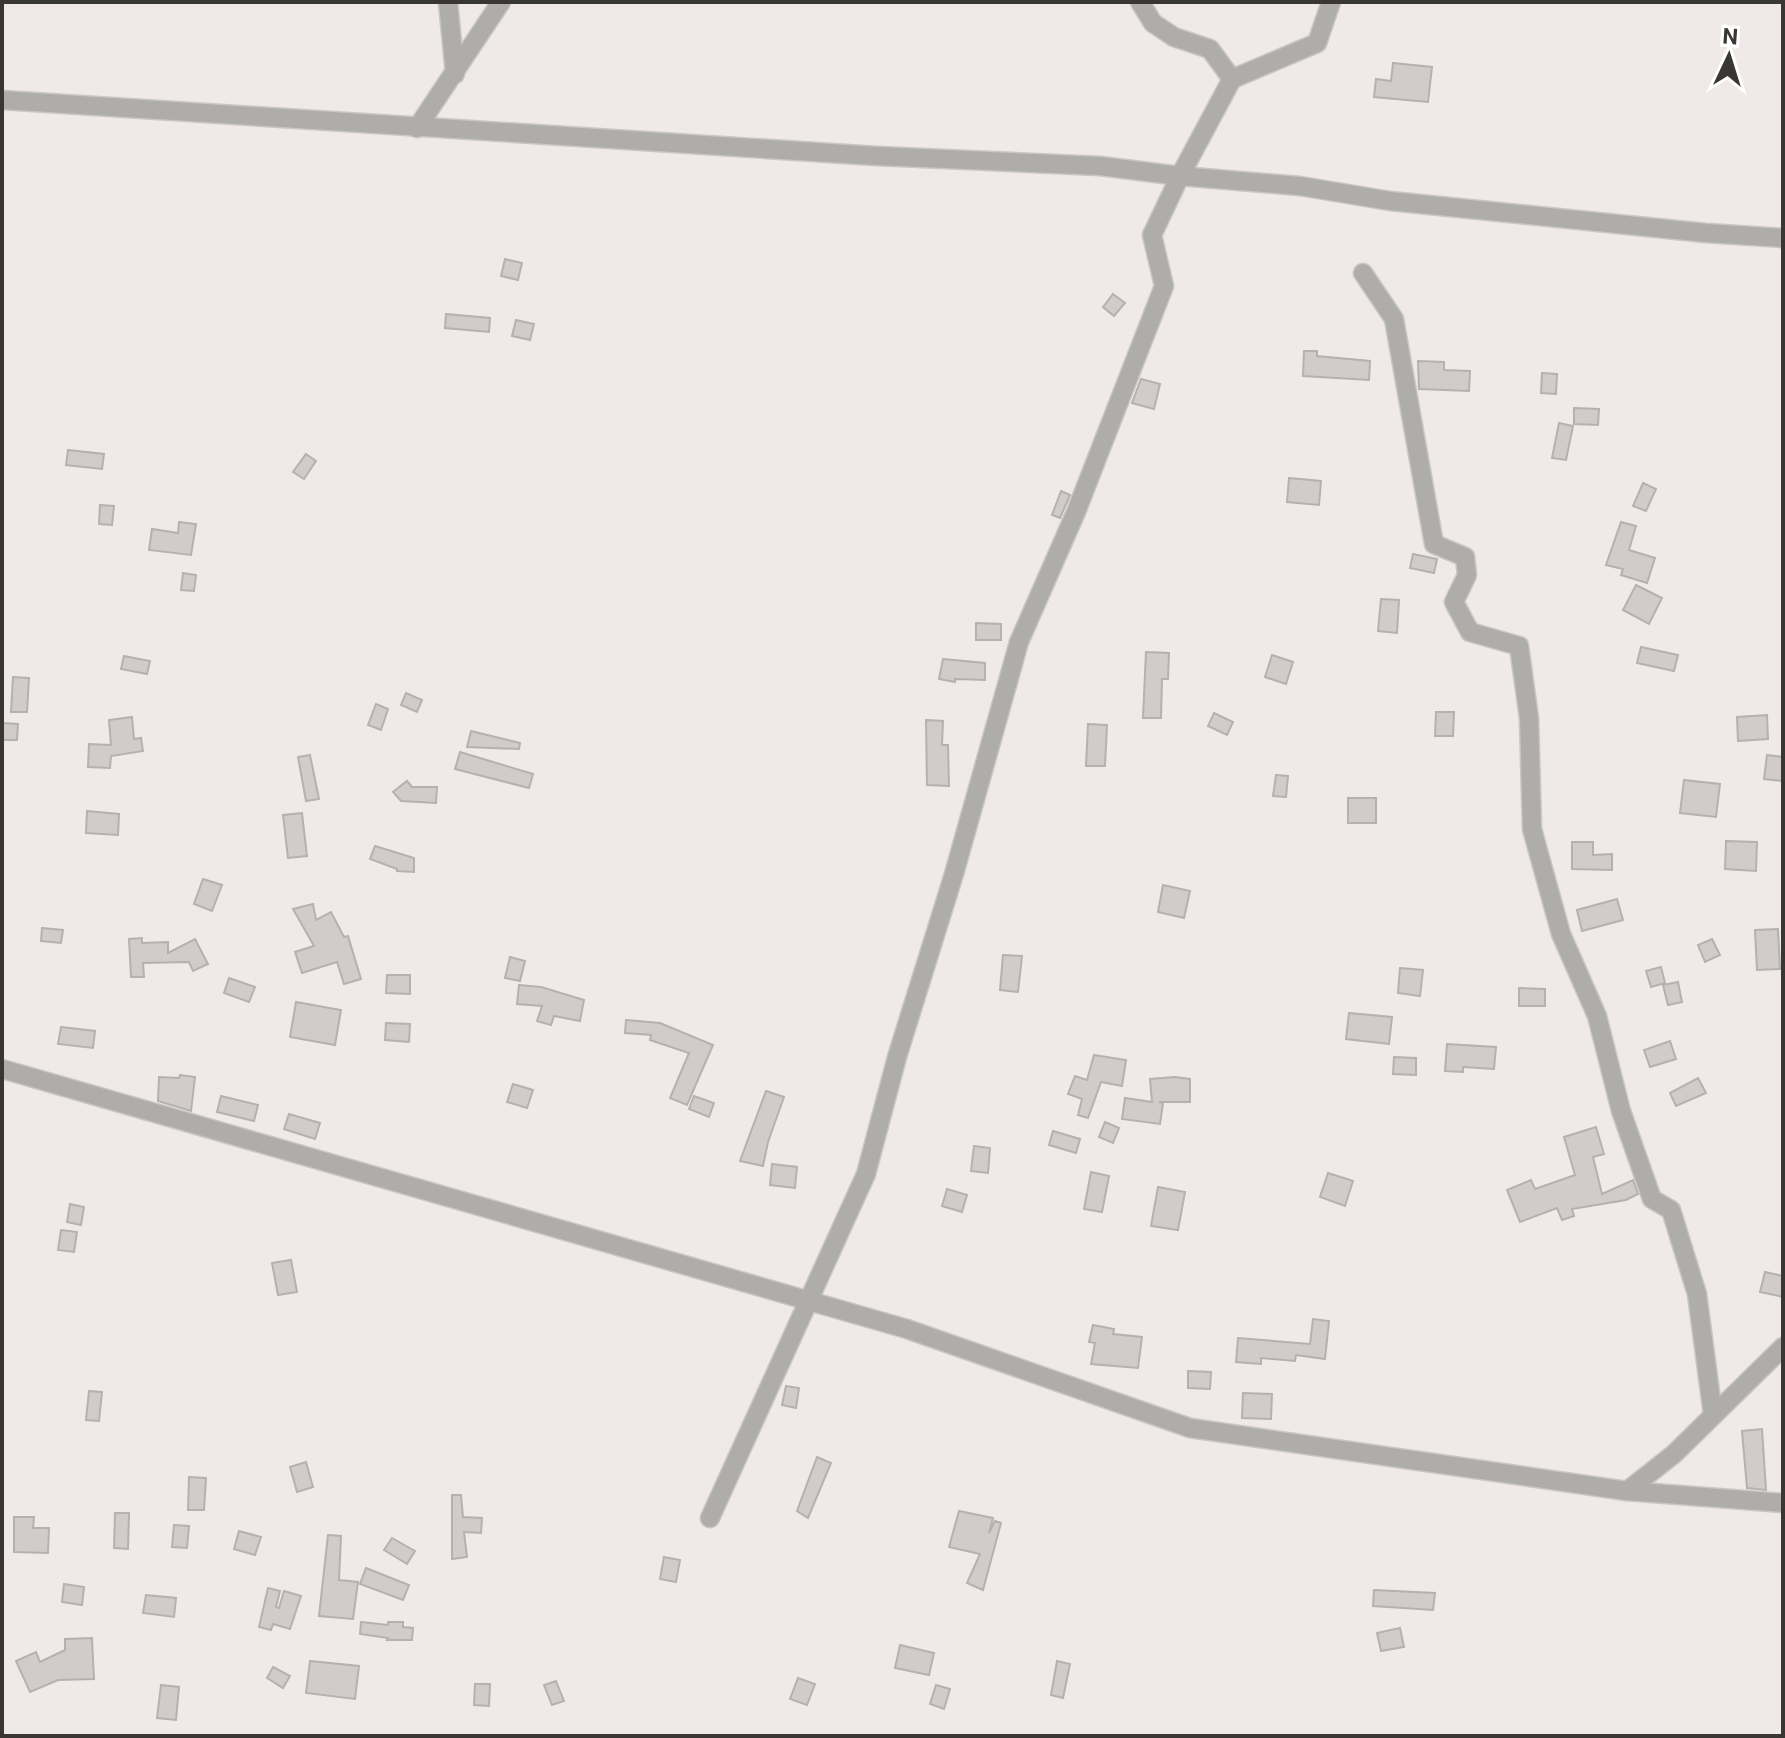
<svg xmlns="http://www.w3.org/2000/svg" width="1785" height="1738" font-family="Roboto,sans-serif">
  <rect width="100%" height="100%" fill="#efeae7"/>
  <g fill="#d1ccca" stroke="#b5b1ae" stroke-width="2">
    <path d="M1393,63L1432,67L1428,102L1374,97L1376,79L1391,81Z"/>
    <path d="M505,259L522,263L518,280L501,276Z"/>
    <path d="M1113,294L1125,303L1114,316L1103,307Z"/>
    <path d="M446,314L490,318L489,332L445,328Z"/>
    <path d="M516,320L534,324L530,340L512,336Z"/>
    <path d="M1304,351H1317V356L1370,361L1369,380L1303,376Z"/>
    <path d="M1418,361L1444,362V370L1470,371L1469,391L1419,389Z"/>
    <path d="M1542,373L1557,374L1556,394L1541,393Z"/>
    <path d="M1141,379L1160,384L1154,409L1132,403Z"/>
    <path d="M1574,408L1599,409L1598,425L1574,424Z"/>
    <path d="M1559,423L1573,426L1566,460L1552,458Z"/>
    <path d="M68,450L104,454L102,469L66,465Z"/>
    <path d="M306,454L316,461L304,479L293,472Z"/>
    <path d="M1289,478L1321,481L1319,505L1287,502Z"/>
    <path d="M1643,483L1656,489L1646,511L1633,506Z"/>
    <path d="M1061,491L1070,495L1060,518L1052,515Z"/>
    <path d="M100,505L114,506L112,525L99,524Z"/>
    <path d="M179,522L196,524L191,555L149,550L152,529L178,533Z"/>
    <path d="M1621,522L1636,526L1629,550L1655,558L1647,583L1621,575L1623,569L1606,565Z"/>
    <path d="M1413,554L1437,559L1434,573L1410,568Z"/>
    <path d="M183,573L196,575L194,591L181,590Z"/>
    <path d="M1636,585L1662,598L1649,624L1623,610Z"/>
    <path d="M1381,599L1399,600L1397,633L1378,631Z"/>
    <path d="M976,623L1001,624V640H976Z"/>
    <path d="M1641,647L1678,655L1674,671L1637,663Z"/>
    <path d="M1146,652L1169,653L1168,679H1162L1161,718H1143Z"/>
    <path d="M1272,655L1293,662L1286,684L1265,677Z"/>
    <path d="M124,656L150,661L147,674L121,669Z"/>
    <path d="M943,659L985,663V680L955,679V682L939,679Z"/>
    <path d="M13,677L29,678L27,712H11Z"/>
    <path d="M406,693L422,700L417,712L401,705Z"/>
    <path d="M376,704L388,709L381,730L368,725Z"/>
    <path d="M1436,712H1454L1453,736H1435Z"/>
    <path d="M1214,713L1233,722L1227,735L1208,726Z"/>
    <path d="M1767,715L1768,739L1738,741L1737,717Z"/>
    <path d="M132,717L134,739L141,738L143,751L111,756L110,768L88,767L89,744L111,745L109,720Z"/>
    <path d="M926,720L943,721L942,745H948L949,786L927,785Z"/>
    <path d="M2,723L18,724L17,740H2Z"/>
    <path d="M1088,724L1107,725L1105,766H1086Z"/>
    <path d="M471,731L520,743L519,749L467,747Z"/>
    <path d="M460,752L533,774L529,788L455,769Z"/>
    <path d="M310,755L319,799L306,801L298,757Z"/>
    <path d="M1767,755L1783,757V781L1764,779Z"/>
    <path d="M1276,775L1288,776L1286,797L1273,796Z"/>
    <path d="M1684,780L1720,784L1716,817L1680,813Z"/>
    <path d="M407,781L412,787H437L436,803L401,801L393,792Z"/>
    <rect x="1348" y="798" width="28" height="25"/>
    <path d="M87,811L119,814L118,835L86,833Z"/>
    <path d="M302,813L307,856L288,858L283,815Z"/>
    <path d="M1726,841L1757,842L1756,871L1725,869Z"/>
    <path d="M1572,842H1593V855L1612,854V870L1572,869Z"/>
    <path d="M375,846L414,858V872L397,871V869L370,859Z"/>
    <path d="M203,879L222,885L212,911L194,904Z"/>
    <path d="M1163,885L1190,891L1184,918L1158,912Z"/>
    <path d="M1617,899L1623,920L1582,931L1577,910Z"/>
    <path d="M313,904L316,920L331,912L344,937L348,936L361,979L344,984L337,962L302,973L295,952L314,946L293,909Z"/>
    <path d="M42,928L63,930L61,943L41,941Z"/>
    <path d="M1778,929L1780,969L1757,970L1755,930Z"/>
    <path d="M142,938V943L168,942V953L195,939L208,964L193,971L189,962L143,963L144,977H131L129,939Z"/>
    <path d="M1712,939L1720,955L1705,962L1698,945Z"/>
    <path d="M1003,955L1022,956L1018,992L1000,990Z"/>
    <path d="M510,957L525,961L520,981L505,978Z"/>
    <path d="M1661,967L1665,983L1651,987L1646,971Z"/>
    <path d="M1400,968L1423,970L1420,996L1398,993Z"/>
    <path d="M387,975H410V994L386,993Z"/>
    <path d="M229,978L255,987L249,1002L224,993Z"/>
    <path d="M1678,982L1682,1002L1668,1005L1663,985Z"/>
    <path d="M519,985L541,987L584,1000L580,1021L554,1016L551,1025L537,1021L542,1006L517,1004Z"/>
    <path d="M1519,988L1545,989V1006H1519Z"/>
    <path d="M296,1002L341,1010L335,1045L290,1037Z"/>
    <path d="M1349,1013L1392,1017L1389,1044L1346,1039Z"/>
    <path d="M626,1020L660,1023L713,1045L687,1105L670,1098L689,1053L650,1040L651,1035L625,1033Z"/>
    <path d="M386,1023L410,1024L409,1042L385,1040Z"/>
    <path d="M61,1027L95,1031L93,1048L58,1044Z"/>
    <path d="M1670,1041L1676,1059L1650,1067L1644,1050Z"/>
    <path d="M1447,1044L1496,1047L1494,1069L1463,1067V1072L1445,1071Z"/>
    <path d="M1094,1055L1126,1060L1122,1086L1101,1082L1088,1118L1078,1115L1082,1099L1068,1094L1075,1076L1087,1080Z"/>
    <path d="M1394,1057L1416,1058V1075L1393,1074Z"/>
    <path d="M180,1075L195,1077L191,1111L158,1101L159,1077L179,1078Z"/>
    <path d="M1175,1077L1190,1079V1102H1159L1163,1103L1160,1124L1122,1119L1125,1098L1152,1102L1150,1079Z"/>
    <path d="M1698,1078L1706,1093L1676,1106L1670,1093Z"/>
    <path d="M513,1084L533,1090L527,1108L507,1102Z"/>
    <path d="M766,1091L784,1097L768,1142L763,1166L740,1161Z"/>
    <path d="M221,1096L258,1105L254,1121L217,1112Z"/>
    <path d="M694,1096L714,1103L709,1117L689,1109Z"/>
    <path d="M289,1114L320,1123L315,1139L284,1129Z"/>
    <path d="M1105,1122L1119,1128L1113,1143L1099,1137Z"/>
    <path d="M1596,1127L1604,1154L1593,1157L1602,1194L1633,1180L1638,1194L1626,1200L1572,1209L1574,1216L1562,1220L1557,1208L1520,1222L1507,1190L1531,1180L1535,1189L1575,1175L1564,1137Z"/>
    <path d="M1053,1131L1080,1139L1076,1153L1049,1145Z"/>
    <path d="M974,1146L990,1148L988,1173L971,1171Z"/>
    <path d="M772,1164L797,1167L795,1188L770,1185Z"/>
    <path d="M1091,1172L1109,1176L1102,1212L1084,1209Z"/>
    <path d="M1328,1173L1353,1181L1345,1206L1320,1197Z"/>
    <path d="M1158,1187L1185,1192L1178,1230L1151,1226Z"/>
    <path d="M947,1189L967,1195L962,1212L942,1206Z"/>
    <path d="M70,1204L84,1207L81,1225L67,1222Z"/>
    <path d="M61,1230L77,1232L74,1252L58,1250Z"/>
    <path d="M291,1260L297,1292L278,1295L272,1263Z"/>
    <path d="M1765,1272L1783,1276V1297L1760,1292Z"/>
    <path d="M1313,1319L1329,1321L1325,1359L1296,1355L1295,1361L1261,1358V1364L1236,1362L1238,1338L1310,1344Z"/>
    <path d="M1093,1325L1114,1329L1113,1334L1142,1337L1138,1368L1091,1364L1095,1343L1089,1342Z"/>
    <path d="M1188,1371L1211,1372L1210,1389L1188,1388Z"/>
    <path d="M786,1386L799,1388L796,1408L782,1405Z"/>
    <path d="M89,1391L102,1392L99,1421L86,1420Z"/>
    <path d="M1243,1393L1272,1394L1271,1419L1242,1418Z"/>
    <path d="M1762,1429L1766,1490L1747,1488L1742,1431Z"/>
    <path d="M817,1457L831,1463L808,1518L797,1511Z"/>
    <path d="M306,1462L313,1487L297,1492L290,1467Z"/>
    <path d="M189,1477L206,1478L204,1510H188Z"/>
    <path d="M452,1495H461L463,1517L482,1518L481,1533L464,1532L467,1557L452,1559Z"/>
    <path d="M959,1511L993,1518L989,1533L995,1521L1001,1523L983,1590L967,1583L980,1554L949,1547Z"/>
    <path d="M115,1513H129L128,1549L114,1548Z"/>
    <path d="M14,1517H34L33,1528H49L48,1553L14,1552Z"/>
    <path d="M174,1525L189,1526L187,1548L172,1547Z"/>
    <path d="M239,1531L261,1537L255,1555L234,1549Z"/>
    <path d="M328,1535L341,1536L339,1580L358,1582L353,1619L319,1616Z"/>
    <path d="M392,1538L415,1551L407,1564L384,1550Z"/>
    <path d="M664,1557L680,1560L676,1582L660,1579Z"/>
    <path d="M366,1568L409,1585L403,1600L360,1584Z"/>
    <path d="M64,1584L84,1587L82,1605L62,1602Z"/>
    <path d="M268,1588L280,1591L276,1607L279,1608L284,1591L301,1596L290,1629L273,1624L271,1630L259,1627Z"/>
    <path d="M1374,1590L1435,1593L1433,1610L1373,1606Z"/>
    <path d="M146,1595L176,1598L174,1617L143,1613Z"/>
    <path d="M361,1622L388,1625V1622H403V1627L413,1628L412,1640H387L388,1638L360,1634Z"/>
    <path d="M1400,1628L1404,1647L1381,1651L1377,1633Z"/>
    <path d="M92,1638L94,1679L58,1680L30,1692L16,1661L36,1652L40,1662L65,1650V1639Z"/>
    <path d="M900,1645L934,1653L929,1675L895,1668Z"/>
    <path d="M310,1661L359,1666L355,1699L306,1693Z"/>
    <path d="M1057,1661L1070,1664L1063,1698L1051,1695Z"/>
    <path d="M273,1667L290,1676L283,1688L267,1678Z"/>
    <path d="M798,1678L815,1684L807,1705L790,1699Z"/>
    <path d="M556,1681L564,1701L552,1705L544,1685Z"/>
    <path d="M475,1684H490L489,1706L474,1705Z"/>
    <path d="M161,1685L179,1687L176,1720L157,1718Z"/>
    <path d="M936,1685L950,1689L944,1709L930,1704Z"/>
  </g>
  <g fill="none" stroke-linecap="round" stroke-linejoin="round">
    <defs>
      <g id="minor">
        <path d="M448,2L455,74"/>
        <path d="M1140,2L1153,23L1174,37L1210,49L1232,79L1317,43L1331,2"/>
        <path d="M2,100L877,156L1100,166L1180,176L1300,186L1390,201L1706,233L1783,238"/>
        <path d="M417,128L501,2"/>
        <path d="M1363,273L1394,319L1434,544L1465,557L1467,575L1454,602L1470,632L1519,646L1529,718L1532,829L1561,934L1597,1016L1621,1111L1652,1199L1671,1210L1697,1294L1713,1415"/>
        <path d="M2,1069L907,1329L1190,1428L1627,1491L1783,1503"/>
        <path d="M1627,1491L1674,1454L1783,1347"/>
        <path d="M710,1518L866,1174L897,1057L954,874L1019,642L1076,512L1164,286L1152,235L1180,176L1232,79"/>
      </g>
    </defs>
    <use href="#minor" stroke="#cac6c3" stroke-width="21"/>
    <use href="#minor" stroke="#afadac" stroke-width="18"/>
  </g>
  <rect width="1785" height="1738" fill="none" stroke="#383735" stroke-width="8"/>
  <g transform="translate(1729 56) rotate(4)" stroke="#ffffff" stroke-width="6" paint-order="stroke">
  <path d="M0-6L14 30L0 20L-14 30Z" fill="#383735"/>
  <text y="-12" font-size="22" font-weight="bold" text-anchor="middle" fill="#383735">N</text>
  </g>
</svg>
